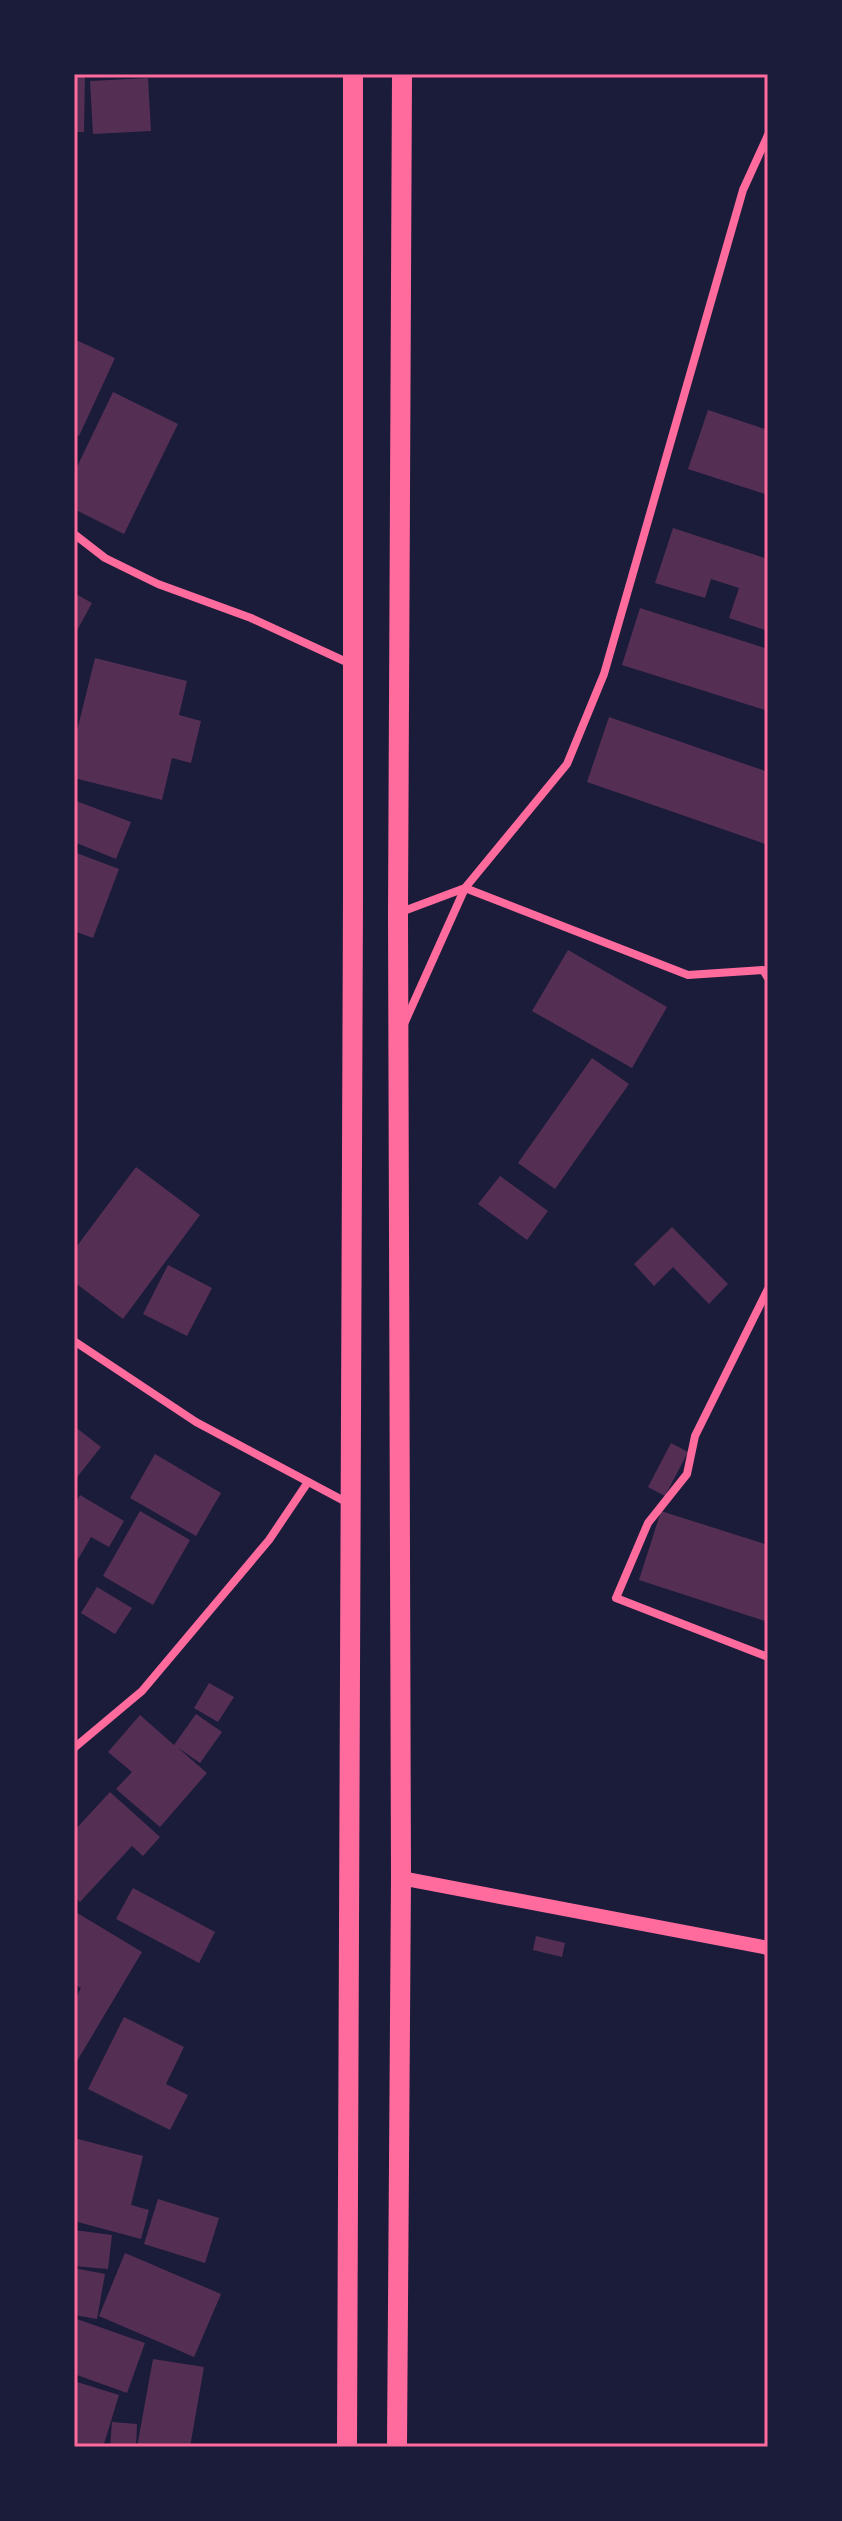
<svg xmlns="http://www.w3.org/2000/svg" width="842" height="2521" font-family="'Playfair Display',serif">
  <rect width="100%" height="100%" fill="#1b1b3a"/>
  <g fill="#542f53">
    <path d="M74,74H85L84,132H74Z"/>
    <path d="M148,78L151,131L93,134L90,81Z"/>
    <path d="M74,339L115,358L79,436L74,434Z"/>
    <path d="M113,392L178,424L124,534L74,509V473Z"/>
    <path d="M708,410L768,430V495L688,469Z"/>
    <path d="M673,528L768,559V631L729,618L739,588L711,579L705,598L655,583Z"/>
    <path d="M74,593L92,603L74,636Z"/>
    <path d="M640,608L768,649V711L622,665Z"/>
    <path d="M95,658L187,681L179,715L201,721L191,763L172,758L162,800L74,778V743Z"/>
    <path d="M609,717L768,772V845L587,782Z"/>
    <path d="M74,800L131,822L116,859L74,842Z"/>
    <path d="M74,852L119,869L93,938L74,931Z"/>
    <path d="M568,950L667,1007L632,1068L532,1011Z"/>
    <path d="M592,1058L629,1084L555,1189L518,1163Z"/>
    <path d="M136,1167L200,1215L123,1319L74,1282V1250Z"/>
    <path d="M500,1176L548,1211L527,1240L478,1204Z"/>
    <path d="M672,1227L728,1284L709,1304L673,1267L654,1286L634,1264Z"/>
    <path d="M168,1265L212,1288L187,1336L143,1314Z"/>
    <path d="M74,1426L101,1447L74,1481Z"/>
    <path d="M671,1443L688,1452L665,1496L648,1487Z"/>
    <path d="M155,1454L221,1493L196,1536L130,1498Z"/>
    <path d="M80,1495L124,1521L109,1547L91,1537L74,1566V1505Z"/>
    <path d="M140,1511L190,1540L153,1605L103,1576Z"/>
    <path d="M661,1511L768,1545V1622L639,1580Z"/>
    <path d="M97,1587L132,1608L115,1634L81,1613Z"/>
    <path d="M209,1683L234,1697L218,1722L194,1708Z"/>
    <path d="M196,1714L222,1732L200,1763L177,1747L207,1773L160,1827L116,1789L132,1772L108,1752L140,1715L174,1745Z"/>
    <path d="M110,1792L160,1837L143,1856L132,1846L80,1902L74,1897V1831Z"/>
    <path d="M133,1888L215,1932L199,1963L116,1919Z"/>
    <path d="M74,1911L142,1952L77,2061L74,2059V2001L81,1988L74,1984Z"/>
    <path d="M536,1936L565,1943L562,1957L533,1950Z"/>
    <path d="M124,2017L184,2047L166,2084L188,2095L170,2130L88,2089Z"/>
    <path d="M74,2138L143,2156L131,2205L149,2210L141,2239L74,2221Z"/>
    <path d="M158,2199L219,2218L205,2263L144,2244Z"/>
    <path d="M74,2230L112,2235L108,2269L74,2266Z"/>
    <path d="M125,2253L221,2294L194,2357L99,2316Z"/>
    <path d="M74,2268L105,2274L97,2319L74,2315Z"/>
    <path d="M74,2318L145,2343L127,2393L74,2374Z"/>
    <path d="M153,2359L204,2367L190,2447H137Z"/>
    <path d="M74,2381L119,2395L103,2447H74Z"/>
    <path d="M112,2422L137,2424L136,2447H110Z"/>
  </g>
  <g fill="none" stroke-linecap="round" stroke-linejoin="round">
    <g stroke="#ff6b9d" stroke-width="8">
      <path d="M74,534L105,558L158,584L251,618L353,665"/>
      <path d="M401,912L465,888L688,975L763,970L768,978"/>
      <path d="M404,1024L465,888L567,764L604,674L743,190L768,135"/>
      <path d="M768,1289L695,1436L687,1474L648,1523L616,1598L768,1657"/>
      <path d="M74,1341L196,1422L348,1503"/>
      <path d="M74,1748L142,1691L269,1540L308,1482"/>
    </g>
    <path stroke="#ff6b9d" stroke-width="14" d="M401,1878L768,1948"/>
    <g stroke="#ff6b9d" stroke-width="20">
      <path d="M347,2447L353,898V74"/>
      <path d="M397,2447L401,1878L398,913L402,74"/>
    </g>
  </g>
  <rect width="842" height="2521" fill="none" stroke="#1b1b3a" stroke-width="152"/>
  <rect x="76" y="76" width="690" height="2369" fill="none" stroke="#ff6b9d" stroke-width="3"/>
</svg>
